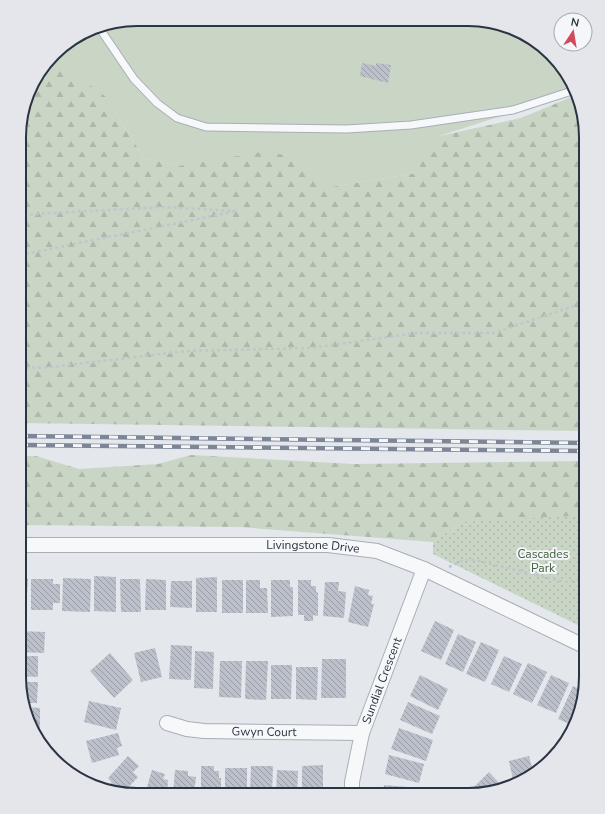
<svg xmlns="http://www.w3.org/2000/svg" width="605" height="814" font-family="'Nunito Sans',sans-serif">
  <defs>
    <pattern id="forest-firs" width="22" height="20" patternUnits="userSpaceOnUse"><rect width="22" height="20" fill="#c9d6c5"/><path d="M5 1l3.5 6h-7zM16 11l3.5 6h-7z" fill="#adb8ab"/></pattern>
    <pattern id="park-dots" width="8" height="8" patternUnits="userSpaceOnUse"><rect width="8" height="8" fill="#c9d6c5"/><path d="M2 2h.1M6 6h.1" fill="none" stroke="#adb8ab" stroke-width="1.8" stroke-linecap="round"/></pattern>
    <pattern id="building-back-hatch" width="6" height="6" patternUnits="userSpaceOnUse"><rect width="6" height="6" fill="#bbc0ca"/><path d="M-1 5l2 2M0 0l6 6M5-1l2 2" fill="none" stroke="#989da6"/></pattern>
  </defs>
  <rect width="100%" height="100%" fill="#e4e7ec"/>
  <path fill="#c9d6c5" d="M137,19L484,20L534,39L574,84L576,92L436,137L416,173L331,187L179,166L144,158L115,112L49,60L59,48L99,25Z"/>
  <g fill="url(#forest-firs)">
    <path d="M50,59L68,69L105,96L144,158L179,166L267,151L283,155L331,187L416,173L435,137L521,118L576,95L586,136V431L19,423L20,121L35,78Z"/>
    <path d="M191,455L354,464L586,461V518L462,522L433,542L239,527L19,525V456H36L79,469L158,464Z"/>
  </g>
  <path fill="url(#park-dots)" d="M586,515V629L433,554V542L462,522Z"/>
  <g fill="url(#building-back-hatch)">
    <path d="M362,63L376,66V63L391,65L388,83L360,76Z"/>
    <path d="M94,576L116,577V612L94,611Z"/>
    <path d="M217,577V612H196V578Z"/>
    <path d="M19,578L28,579L27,595H23V609H19Z"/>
    <path d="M63,578L91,579L90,612L62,611Z"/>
    <path d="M31,579H53V584H60V603H53V610H31Z"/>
    <path d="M120,579H140L141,612H121Z"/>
    <path d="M146,579L166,580V610H145Z"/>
    <rect x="222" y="580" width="21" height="33"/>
    <path d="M246,580H260V588H267L268,613H246Z"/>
    <path d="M271,580H290V587H293V616L271,617Z"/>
    <path d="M298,580H311V586H316V592L318,593V616L313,615V621H304V615H298Z"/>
    <path d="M171,581H192V608L170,607Z"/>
    <path d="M325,582H339L338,591L346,592L344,618L323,616Z"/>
    <path d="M355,586L369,590L368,595L373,596L371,604H374L368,627L348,622Z"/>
    <path d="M435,621L454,630L441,660L421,651Z"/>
    <path d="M19,631L45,632L44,653L19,652Z"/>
    <path d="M458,634L476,642L463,672L445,664Z"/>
    <path d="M481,642L499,650L485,682L466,674Z"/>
    <path d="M171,645L192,646L191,680L169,679Z"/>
    <path d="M155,648L162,677L141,682L134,653Z"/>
    <path d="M195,651L214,652L213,689L194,688Z"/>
    <path d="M110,653L133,680L114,698L90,671Z"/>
    <path d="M19,656H38V677L19,676Z"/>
    <path d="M504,656L522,664L509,692L491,684Z"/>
    <path d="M322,659H346V698H321Z"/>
    <path d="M220,661H242L241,698L219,697Z"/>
    <path d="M246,661H268L266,700L245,699Z"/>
    <path d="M528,663L547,672L532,703L513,694Z"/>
    <path d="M271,665H292L291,699H271Z"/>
    <path d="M296,667H318L317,700L296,699Z"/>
    <path d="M420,675L448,689L438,710L410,696Z"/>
    <path d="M551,675L569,683L556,713L537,705Z"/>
    <path d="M20,682H38L37,703H25Z"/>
    <path d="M573,686L584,691L572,725L558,719Z"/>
    <path d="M89,701L121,708L116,730L84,722Z"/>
    <path d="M408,702L440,716L432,734L400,720Z"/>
    <path d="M26,707L40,708V729L31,728Z"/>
    <path d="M399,728L433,740L426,761L391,749Z"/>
    <path d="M118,733L122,746L117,748L119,755L92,763L86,741Z"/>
    <path d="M389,755L424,764L419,783L385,774Z"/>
    <path d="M128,756L139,766L133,772L138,777L123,793L119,789L117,791L110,785L112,783L108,778Z"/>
    <path d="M529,756L533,772L521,783L514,784L509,761Z"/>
    <path d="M323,765V795H302V766Z"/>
    <path d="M201,766H214V771H219V778H221V794H201Z"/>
    <path d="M251,766H273L272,794H250Z"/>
    <rect x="225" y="768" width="22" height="26"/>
    <path d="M152,770L165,774L163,779L168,780L167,794H145Z"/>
    <path d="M175,770L188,771V776L196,777L194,794H173Z"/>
    <path d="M277,770L298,771L297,795L276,794Z"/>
    <path d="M489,772L503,787L473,794L470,791Z"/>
    <path d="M384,785L419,788V795H383Z"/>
  </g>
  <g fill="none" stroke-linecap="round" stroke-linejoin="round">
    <defs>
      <path id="lane" d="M98,26L134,79L157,103L177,118L206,127L347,129L411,125L513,110L575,90"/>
      <g id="street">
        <path id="s1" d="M19,545H328L377,551L424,569L586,647"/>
        <path id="s2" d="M167,723L187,729L204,731L362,733"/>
        <path id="s3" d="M352,795V782L362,733L424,569"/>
      </g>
    </defs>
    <use href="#lane" stroke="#a9aeb7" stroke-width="9"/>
    <use href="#street" stroke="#a9aeb7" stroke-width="16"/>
    <g stroke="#c2c5cb" stroke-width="2.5" stroke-dasharray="3 3" stroke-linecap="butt">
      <path d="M20,255L237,211L162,207L20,215"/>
      <path d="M20,368L52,367L186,351L310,348L417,333H494L586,302"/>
      <path d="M449,567L464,560H475L565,582L586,579"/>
    </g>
    <use href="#lane" stroke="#f7f8fa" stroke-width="7"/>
    <use href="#street" stroke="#f7f8fa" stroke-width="14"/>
    <defs>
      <g id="rail">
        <path d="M19,436L586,443"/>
        <path d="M19,445L586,451"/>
      </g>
    </defs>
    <use href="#rail" stroke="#7d8696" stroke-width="4.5"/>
    <use href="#rail" stroke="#f4f6f9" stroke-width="3" stroke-dasharray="9" stroke-linecap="butt"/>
  </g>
  <g text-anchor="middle" stroke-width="4" stroke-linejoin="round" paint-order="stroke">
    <g font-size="12" fill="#2b3445" stroke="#f4f6f9">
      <text dy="4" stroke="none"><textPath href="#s1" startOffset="294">Livingstone Drive</textPath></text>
      <text dy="4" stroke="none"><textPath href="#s3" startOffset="119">Sundial Crescent</textPath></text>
      <text dy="4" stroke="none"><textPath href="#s2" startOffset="98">Gwyn Court</textPath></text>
    </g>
    <g font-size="12" fill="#3f6138" stroke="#f4f6f9">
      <text x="543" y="558">Cascades<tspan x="543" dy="14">Park</tspan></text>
    </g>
  </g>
  <path d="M0 0H605V814H0ZM137 26H468A111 111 0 0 1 579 137V677A111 111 0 0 1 468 788H137A111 111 0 0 1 26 677V137A111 111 0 0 1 137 26Z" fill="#e4e6eb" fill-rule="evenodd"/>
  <path fill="none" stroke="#2b3445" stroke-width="2" d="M137 26H468A111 111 0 0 1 579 137V677A111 111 0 0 1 468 788H137A111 111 0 0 1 26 677V137A111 111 0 0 1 137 26Z"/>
  <g transform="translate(573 32) rotate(12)"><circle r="19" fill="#f4f6f9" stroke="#a4a8b1"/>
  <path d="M0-3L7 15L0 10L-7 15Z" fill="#d1495b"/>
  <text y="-6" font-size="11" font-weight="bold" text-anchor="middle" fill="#2b3445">N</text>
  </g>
</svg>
